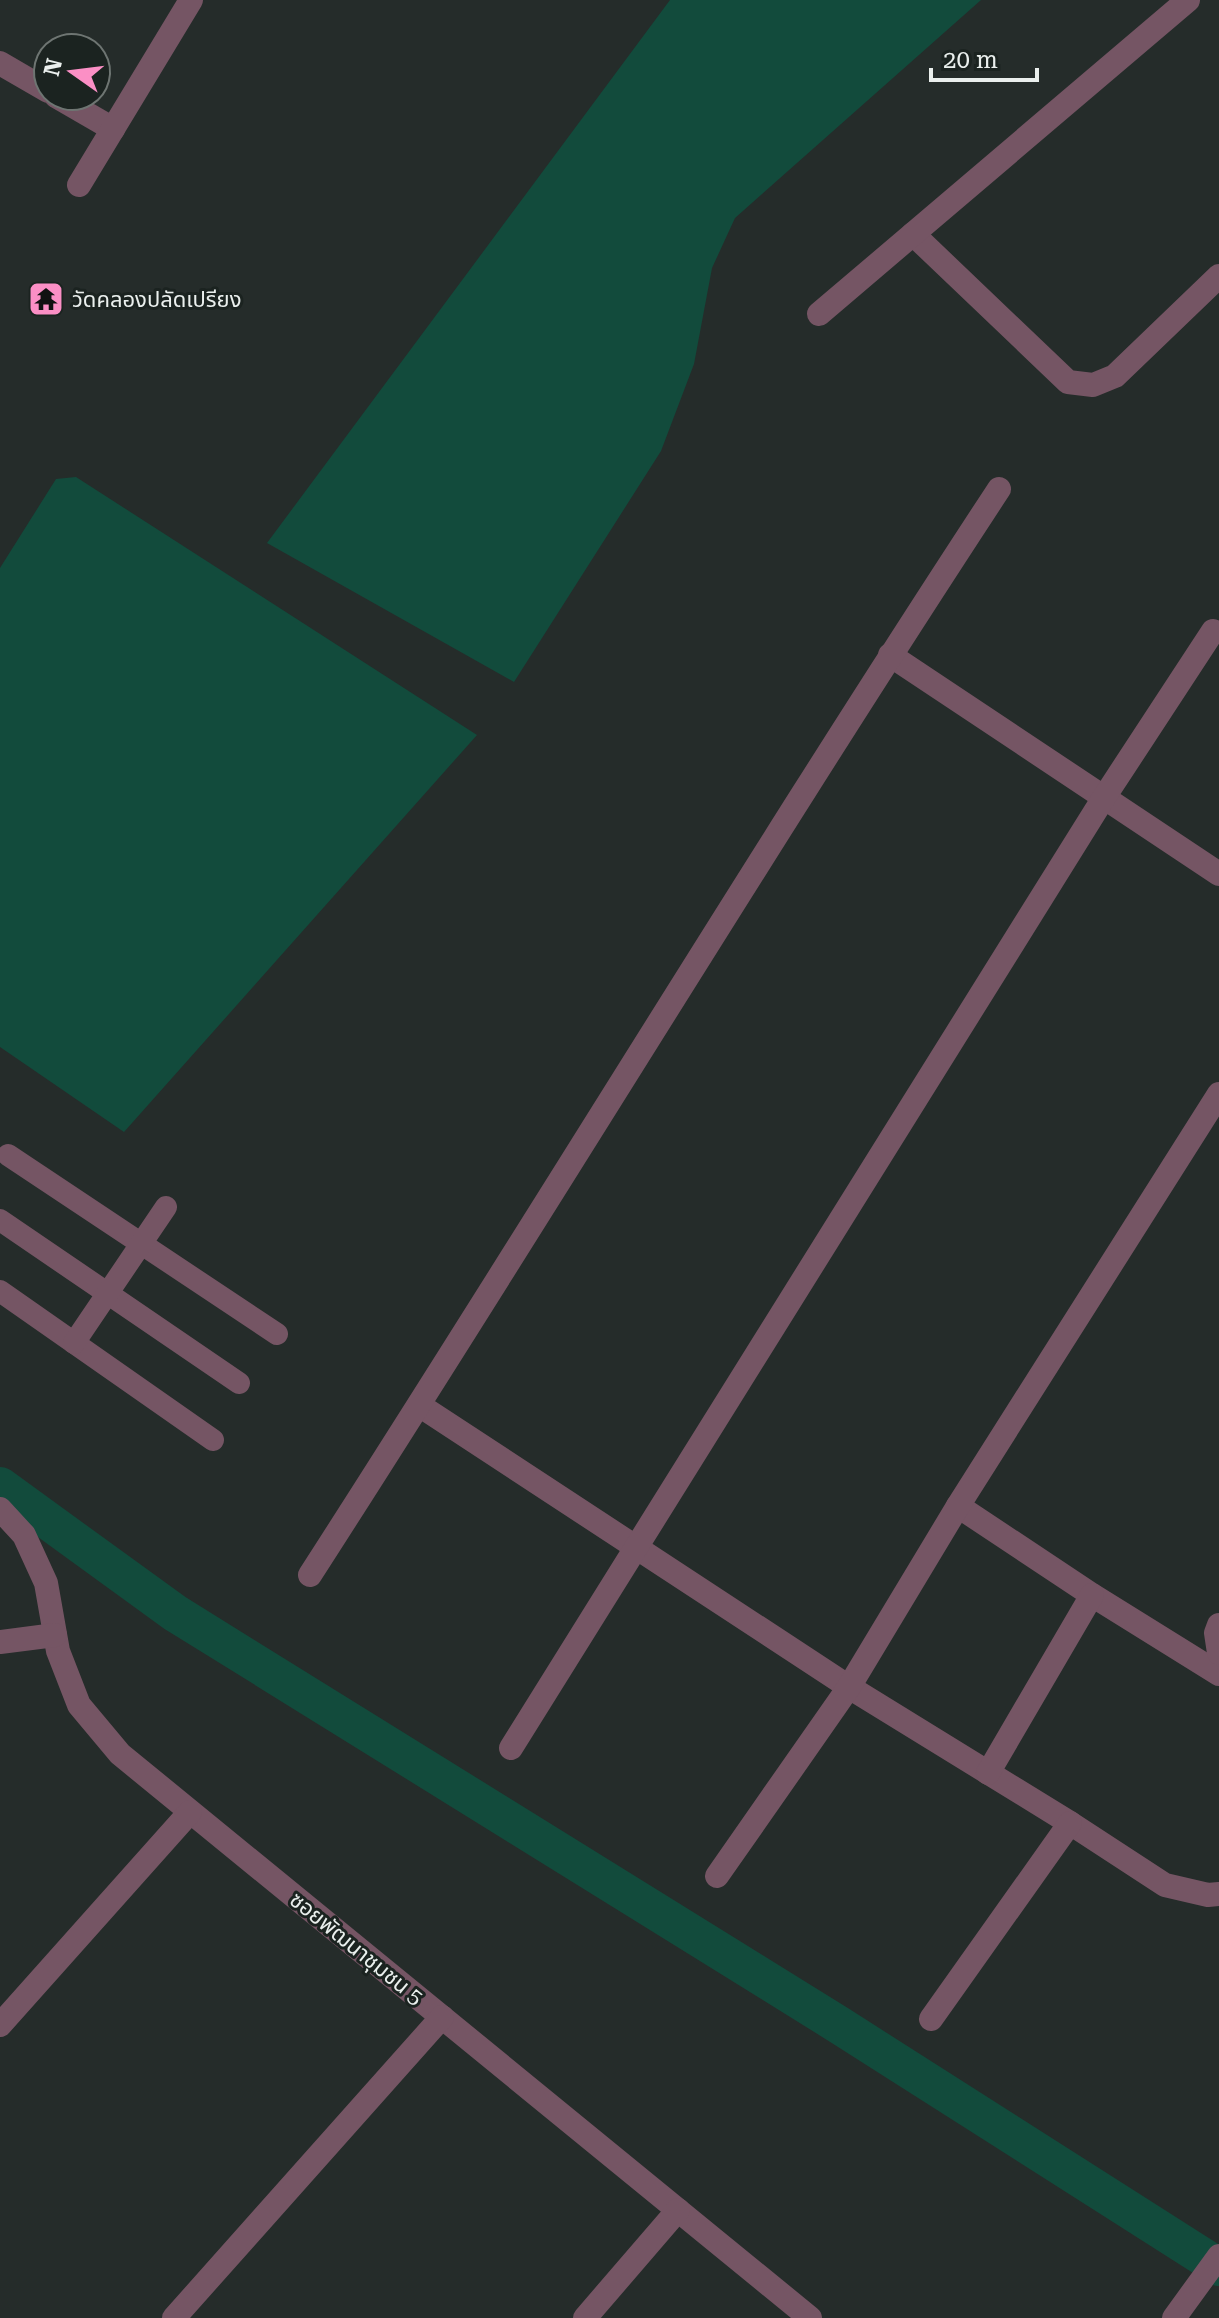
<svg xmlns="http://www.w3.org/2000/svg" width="1219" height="2318" font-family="'Roboto Serif','Noto Sans Thai',serif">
  <rect width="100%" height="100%" fill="#252c2a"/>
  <g fill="#124b3c">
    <path d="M670,0H981L735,218L712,268L694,364L661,451L514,682L267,543Z"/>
    <path d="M76,477L477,735L124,1132L0,1047V568L56,479Z"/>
  </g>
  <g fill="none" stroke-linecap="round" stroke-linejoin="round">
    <path stroke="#124b3c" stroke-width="38" d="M0,1486L175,1613L839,2025L1219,2267"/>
    <g stroke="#755564" stroke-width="22">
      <path d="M8,1155L277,1334"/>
      <path d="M0,1220L239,1383"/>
      <path d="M0,1291L213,1440"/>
      <path d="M74,1343L166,1207"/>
    </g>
    <g stroke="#755564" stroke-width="24">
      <path d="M0,63L48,91"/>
      <path d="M56,96L113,129"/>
      <path d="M79,185L191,0"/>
      <path d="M913,234L1068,382L1093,385L1115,376L1219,276"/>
      <path d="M819,314L1188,0"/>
      <path d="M890,655L1219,874"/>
      <path d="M419,1405L849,1687L1070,1823L1165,1885L1208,1895L1219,1894"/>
      <path d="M958,1506L1092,1595L1219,1674"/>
      <path d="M0,1509L24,1535L46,1583L58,1651L79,1705L120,1754L810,2318"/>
      <path d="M310,1575C542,1215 764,847 999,489"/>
      <path d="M1219,1625L1216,1633L1219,1653"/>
      <path d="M0,1642L55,1635"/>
      <path d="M511,1748L1103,799L1213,631"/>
      <path d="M988,1773L1092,1595"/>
      <path d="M717,1876L849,1687L958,1506L1219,1094"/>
      <path d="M931,2019L1070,1823"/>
      <path d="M0,2025L190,1812"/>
      <path d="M174,2318L442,2017"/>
      <path d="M585,2318L678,2210"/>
      <path d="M1174,2318L1219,2256"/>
    </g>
  </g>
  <defs>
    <symbol id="temple-square" viewBox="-11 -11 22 22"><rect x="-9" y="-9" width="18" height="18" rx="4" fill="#fb8fc5" stroke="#1b2320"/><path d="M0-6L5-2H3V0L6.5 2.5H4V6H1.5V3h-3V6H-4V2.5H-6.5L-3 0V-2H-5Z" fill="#111"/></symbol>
  </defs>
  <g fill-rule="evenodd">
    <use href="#temple-square" x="26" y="279" width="40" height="40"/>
  </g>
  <g text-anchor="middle" stroke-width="6" stroke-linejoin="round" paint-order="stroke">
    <g font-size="22" fill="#eaefed" stroke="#1b2320" text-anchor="start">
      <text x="72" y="307">วัดคลองปลัดเปรียง</text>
    </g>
    <g font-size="22" fill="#eaefed" stroke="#1b2320">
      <text transform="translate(357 1948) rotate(39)" y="8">ซอยพัฒนาชุมชน 5</text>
    </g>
  </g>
  <g transform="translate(72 72) rotate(284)"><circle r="38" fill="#1b2320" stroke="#6e7572" stroke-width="2"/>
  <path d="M0-6L14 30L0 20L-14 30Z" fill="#fb8fc5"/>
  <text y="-12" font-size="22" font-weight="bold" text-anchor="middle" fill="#eaefed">N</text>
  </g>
  <path d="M931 68v12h106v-12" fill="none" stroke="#eaefed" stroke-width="4"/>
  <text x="943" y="68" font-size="24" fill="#eaefed" stroke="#1b2320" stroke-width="6" paint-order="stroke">20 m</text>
</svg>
